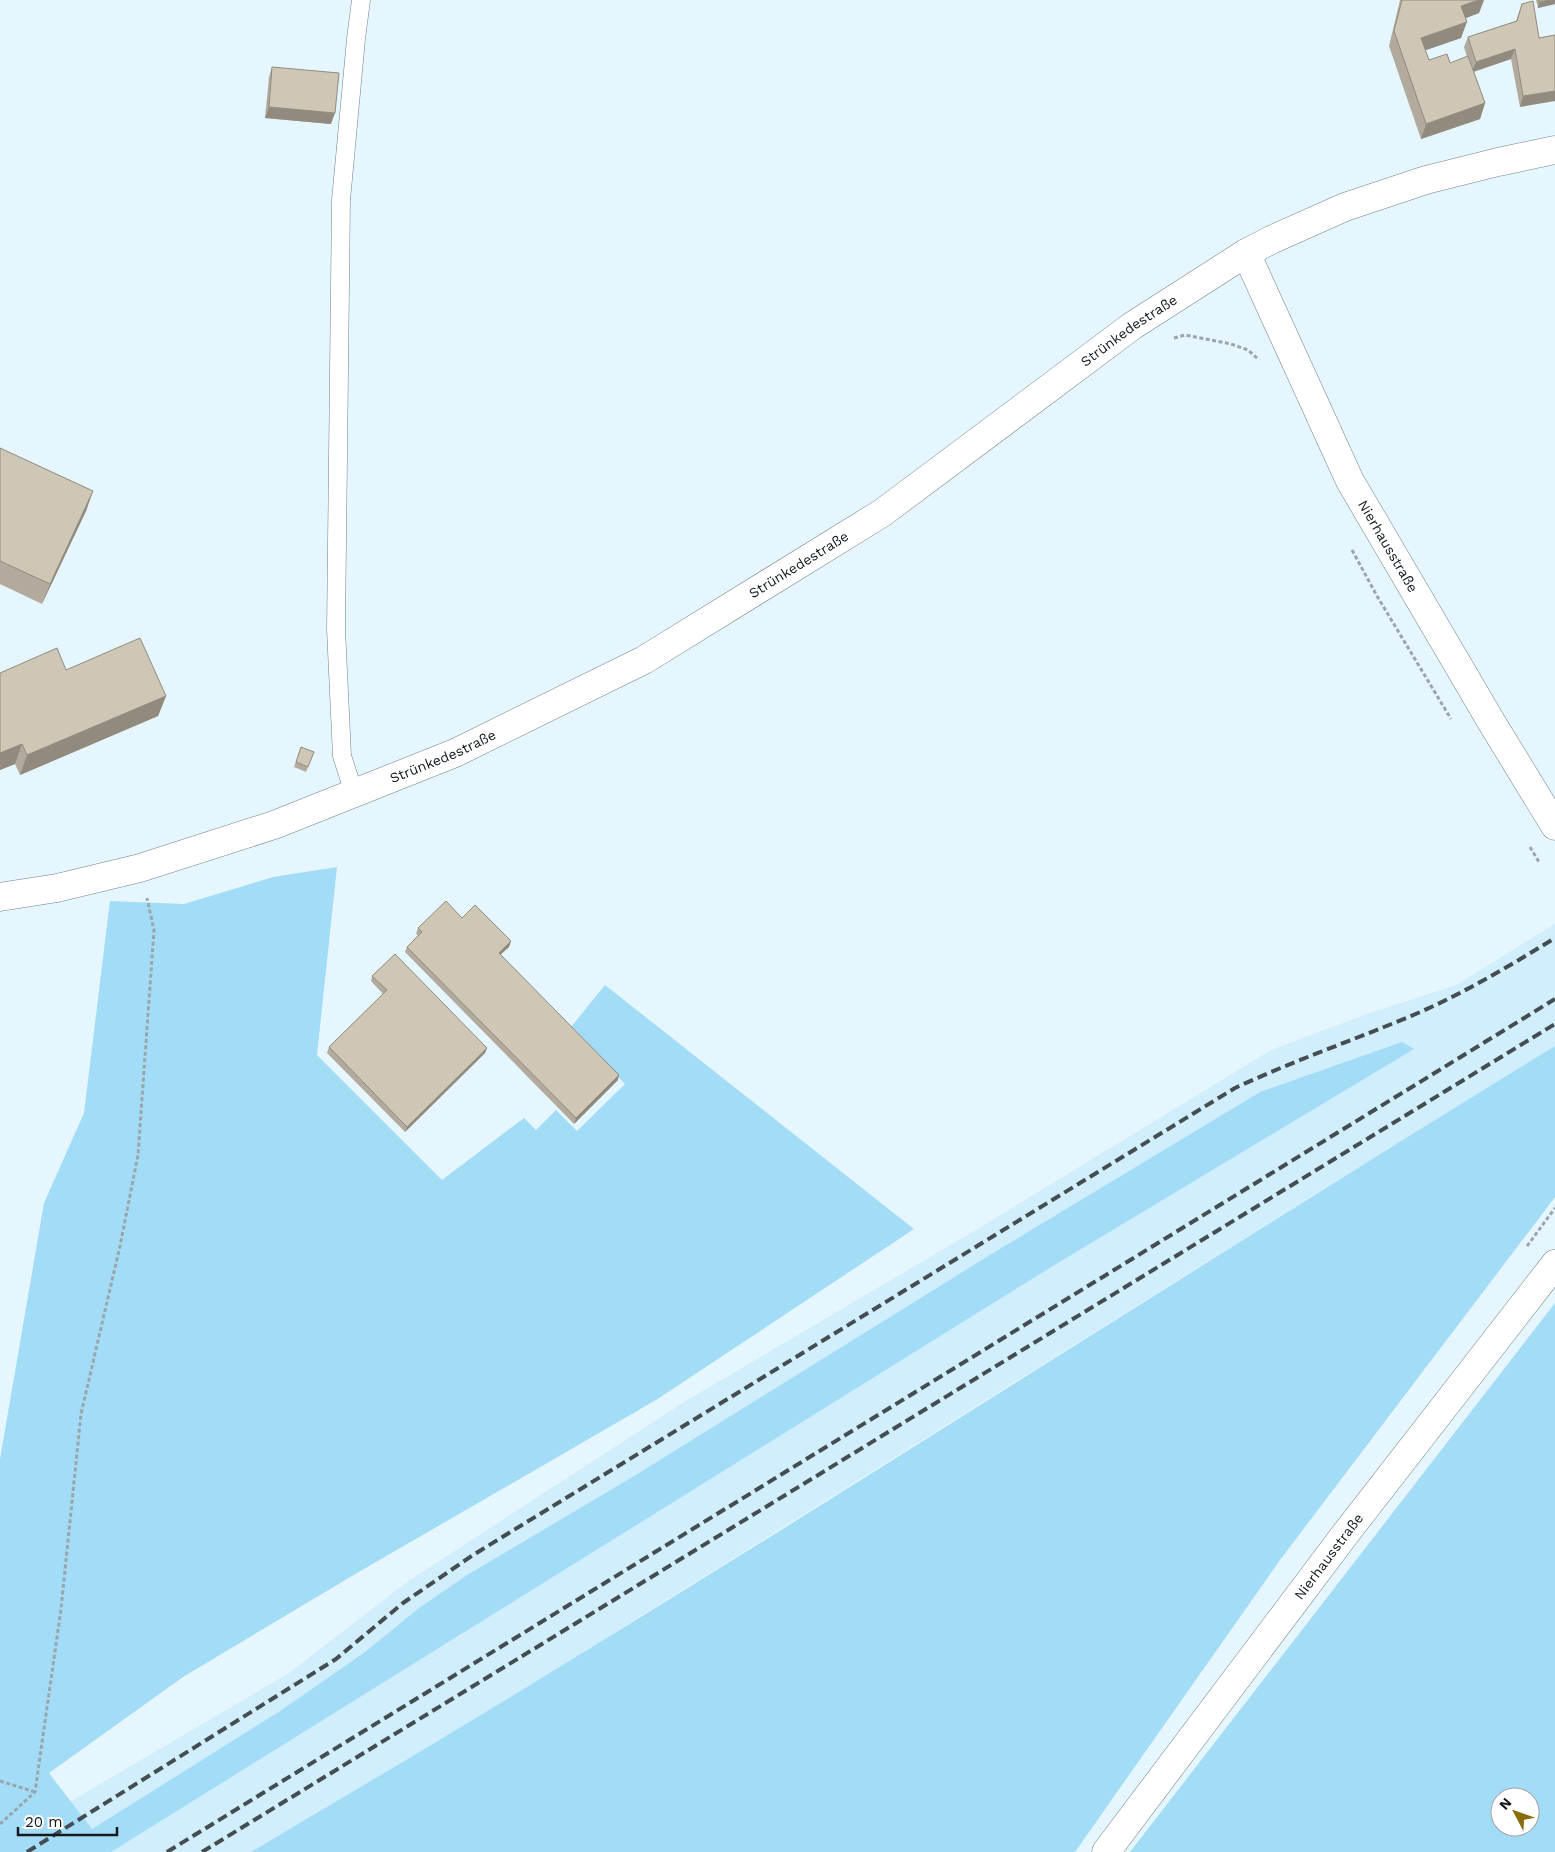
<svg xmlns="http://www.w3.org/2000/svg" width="1555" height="1852" font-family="'Work Sans',sans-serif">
  <rect width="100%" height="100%" fill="#e6f6fe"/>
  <path fill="#d1eefc" d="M1555,924V1046L1323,1189L534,1683L251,1852H111L1053,1266L1413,1049L1260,1092L985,1259L634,1476L467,1575L419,1608L365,1652L280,1711L56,1852H0V1844L100,1784L289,1673L407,1582L684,1402L976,1230L1271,1050L1367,1014L1456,985Z"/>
  <g fill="#a3dcf7" fill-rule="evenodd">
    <path d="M337,867L317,1055L442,1180L524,1118L536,1130L556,1110L577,1131L625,1084L571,1027L605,985L914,1229L656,1400L357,1573L183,1677L49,1773L92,1829L280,1711L365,1652L419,1608L467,1575L634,1476L985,1258L1260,1092L1402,1042L1414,1049L1053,1266L111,1852H0V1459L44,1203L84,1113L110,901L184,904L273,877Z"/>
    <path d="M1555,1046V1197L1280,1560L1075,1852H251C346,1795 441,1740 535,1682C877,1473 1213,1256 1555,1046Z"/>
    <path d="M1555,1303V1852H1130ZM1500,1797H1530V1827H1500Z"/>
  </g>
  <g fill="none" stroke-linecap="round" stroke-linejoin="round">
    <defs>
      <path id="service" d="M354,793L342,756L336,629L341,200L356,39L361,0"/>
      <g id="secondary">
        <path id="s1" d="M1246,253L1350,481L1492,723L1555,826"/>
        <path id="s2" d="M0,897L57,888L140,868L274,825L455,753L644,660L882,513L1132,326L1246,253L1271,240L1345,207L1426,180L1498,162L1555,150"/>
        <path id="s3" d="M1106,1852L1343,1537L1555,1264"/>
      </g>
    </defs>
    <use href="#service" stroke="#6f828a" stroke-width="19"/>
    <use href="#secondary" stroke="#6f828a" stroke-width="29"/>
    <g stroke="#99a6ad" stroke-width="3" stroke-dasharray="4 2.5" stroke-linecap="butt">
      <path d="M1174,338L1185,335L1231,344L1248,350L1259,360"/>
      <path d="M1352,550L1377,596L1451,719"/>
      <path d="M1530,847L1539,862"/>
      <path d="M1527,1246L1555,1208"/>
      <path d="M0,1781L35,1792"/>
      <path d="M0,1824L35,1792L61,1609L81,1414L120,1246L138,1155L154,930L147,898"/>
    </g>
    <use href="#service" stroke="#fff" stroke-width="18"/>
    <use href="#secondary" stroke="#fff" stroke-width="28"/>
    <g stroke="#444e52" stroke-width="4" stroke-dasharray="10 5" stroke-linecap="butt">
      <path d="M27,1852L336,1659L403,1603L473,1555L1235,1088C1295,1060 1357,1039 1418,1013C1466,992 1511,965 1555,938"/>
      <path d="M167,1852L1555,999"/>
      <path d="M202,1852L1555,1024"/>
    </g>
  </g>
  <g fill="#b2ab9d">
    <path d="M1400,0H1484L1479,13L1465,18L1461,38L1425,50L1429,60L1450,63L1467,57L1464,47L1468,37L1516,21L1522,4L1539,38L1555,35L1520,107L1511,59L1474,72L1485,103L1480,119L1421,139L1389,46Z"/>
    <path d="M1536,0H1555V4L1538,8Z"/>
    <path d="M272,67L331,124L265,118L269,77Z"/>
    <path d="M0,449L93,491L86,511L42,604L0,584Z"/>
    <path d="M66,670L166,696L158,716L20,775L15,764L0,770V673Z"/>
    <path d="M301,747L314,752L306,772L294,767Z"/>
    <path d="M462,918L511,941L509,947L500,954L618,1080L574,1124L405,952L407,947L418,935L416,934L418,928Z"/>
    <path d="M372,976L487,1048L485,1053L405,1132L327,1053L329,1047L383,994L371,981Z"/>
  </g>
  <g fill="#918b7f">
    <path d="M1479,0H1484L1479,13L1456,22L1461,6Z"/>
    <path d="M1551,0H1555V4L1538,8L1539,2Z"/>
    <path d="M1467,22L1461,38L1415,54L1421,38Z"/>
    <path d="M1515,49L1511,59L1472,72L1476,62Z"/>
    <path d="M1555,91V101L1520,107L1523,96Z"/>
    <path d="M1485,103L1480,119L1421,139L1426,124Z"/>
    <path d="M269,107L335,113L331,124L265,118Z"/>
    <path d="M93,491L86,511L42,604L50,584Z"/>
    <path d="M166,696L158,716L20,775L27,755Z"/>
    <path d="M22,744L15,764L0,770V753Z"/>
    <path d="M511,941L509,947L497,958L499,953Z"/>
    <path d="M487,1048L485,1053L405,1132L407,1127Z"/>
    <path d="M619,1075L618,1080L574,1124L576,1118Z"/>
  </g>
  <g fill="#cfc7b6" stroke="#918b7f">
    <path d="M1402,0H1479L1461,6L1467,22L1421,38L1429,60L1447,54L1450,63L1468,56L1485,103L1426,124L1394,31Z"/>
    <path d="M1539,0H1551L1539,2Z"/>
    <path d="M1533,1L1539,38L1555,35V91L1523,96L1515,49L1476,62L1468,37L1517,21L1522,4Z"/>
    <path d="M272,67L339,73L335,113L269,107Z"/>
    <path d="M0,448L93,491L50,584L0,561Z"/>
    <path d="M140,638L166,696L27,755L22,744L0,753V673L57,648L66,670Z"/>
    <path d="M301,747L314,752L308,767L296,762Z"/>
    <path d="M446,901L462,918L475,905L511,941L499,953L619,1075L576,1118L407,947L422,932L418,928Z"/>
    <path d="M395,954L487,1048L407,1127L329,1047L387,990L372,976Z"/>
  </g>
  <g text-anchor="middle" stroke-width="4" stroke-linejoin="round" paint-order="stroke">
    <g font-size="14" fill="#121a1d" stroke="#fff">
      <text dy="5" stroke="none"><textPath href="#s2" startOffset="1276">Strünkedestraße</textPath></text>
      <text dy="5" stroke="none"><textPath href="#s1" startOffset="326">Nierhausstraße</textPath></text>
      <text dy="5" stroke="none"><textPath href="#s2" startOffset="871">Strünkedestraße</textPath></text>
      <text dy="5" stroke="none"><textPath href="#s2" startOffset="466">Strünkedestraße</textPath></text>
      <text dy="5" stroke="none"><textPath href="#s3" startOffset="370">Nierhausstraße</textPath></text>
    </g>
  </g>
  <g transform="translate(1515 1812) rotate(311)"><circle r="24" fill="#ffffff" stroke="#a0a3a5"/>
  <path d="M0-4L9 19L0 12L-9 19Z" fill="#8b6c0d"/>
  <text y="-8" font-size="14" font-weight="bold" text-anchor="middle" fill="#121a1d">N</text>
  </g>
  <path d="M18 1827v8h99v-8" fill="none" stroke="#121a1d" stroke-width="2.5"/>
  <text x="25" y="1827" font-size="15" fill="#121a1d" stroke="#ffffff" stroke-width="4" paint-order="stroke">20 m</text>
</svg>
